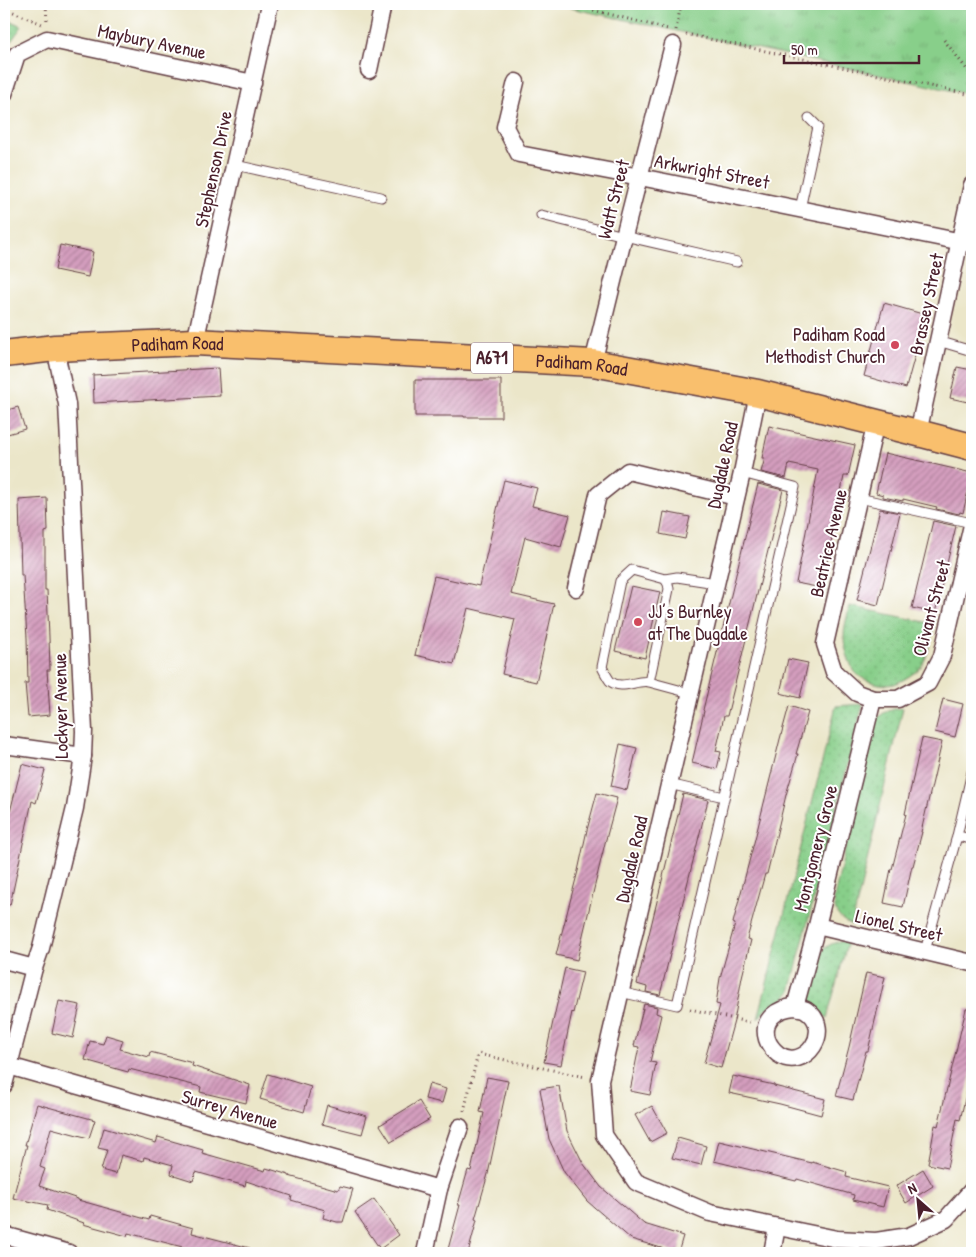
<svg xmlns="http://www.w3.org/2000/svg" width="976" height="1257" font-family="'Patrick Hand',sans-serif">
  <defs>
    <pattern id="grass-dots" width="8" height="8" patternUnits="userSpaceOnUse" patternTransform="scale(1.25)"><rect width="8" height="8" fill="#88cf8a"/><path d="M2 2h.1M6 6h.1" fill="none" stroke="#77b177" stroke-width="1.8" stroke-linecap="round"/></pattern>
    <pattern id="park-tufts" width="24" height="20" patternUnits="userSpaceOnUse" patternTransform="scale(1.25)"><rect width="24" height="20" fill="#88cf8a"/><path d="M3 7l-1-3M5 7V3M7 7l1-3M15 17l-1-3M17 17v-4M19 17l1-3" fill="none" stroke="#77b177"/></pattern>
    <pattern id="building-hatch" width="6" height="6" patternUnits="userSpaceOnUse" patternTransform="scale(1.25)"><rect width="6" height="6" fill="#d49ebe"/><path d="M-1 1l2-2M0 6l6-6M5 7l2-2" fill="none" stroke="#ae809b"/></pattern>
  </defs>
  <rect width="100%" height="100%" fill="#fff"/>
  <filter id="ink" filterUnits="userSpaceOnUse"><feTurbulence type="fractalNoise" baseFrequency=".02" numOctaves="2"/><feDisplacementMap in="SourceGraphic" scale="10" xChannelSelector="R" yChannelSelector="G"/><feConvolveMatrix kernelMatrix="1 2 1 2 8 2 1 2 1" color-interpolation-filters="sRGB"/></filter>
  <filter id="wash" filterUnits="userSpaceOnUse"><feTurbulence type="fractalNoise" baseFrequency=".0096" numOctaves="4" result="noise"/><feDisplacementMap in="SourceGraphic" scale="20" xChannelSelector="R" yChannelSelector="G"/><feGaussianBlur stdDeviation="1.12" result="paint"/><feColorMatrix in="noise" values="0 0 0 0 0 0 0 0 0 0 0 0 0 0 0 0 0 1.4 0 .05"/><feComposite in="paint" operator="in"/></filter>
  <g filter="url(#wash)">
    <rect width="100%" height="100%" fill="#ebe6c9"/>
    <g fill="url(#grass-dots)" stroke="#69775a">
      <path d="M4,18L22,26L4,51Z"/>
      <path d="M850,606L935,624C931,636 928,659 920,668C915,673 901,682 894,684C883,687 862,681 855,672C850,665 847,655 845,647C842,633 846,620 850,606Z"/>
      <path d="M863,704L790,992L782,1001L766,1009L758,1019L836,706Z"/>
      <path d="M903,708L852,925C838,919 834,912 834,898L874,723C881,712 890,709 903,708Z"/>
      <path d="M843,941H848L827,1018C821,1013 813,1009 811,1001C808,993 817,959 822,951C827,945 835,942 843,941Z"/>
    </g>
    <path fill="url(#park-tufts)" stroke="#69775a" d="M552,4H972V95Z"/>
    <g id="blocks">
      <g fill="url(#building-hatch)">
        <path d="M60,245L93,252L88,277L55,270Z"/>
        <path d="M884,303L926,315L906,388L864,376Z"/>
        <path d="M957,367L972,370V403L950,398Z"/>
        <path d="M218,368L220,396L94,403L93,375Z"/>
        <path d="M415,380H501V417H464V416H415Z"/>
        <path d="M18,407L25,429L4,435V411Z"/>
        <path d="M769,426L855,445L848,476H844L822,588L796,583L818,470L789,464L786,478L761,472L765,458H762Z"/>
        <path d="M885,453L972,473L963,513L960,512L959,514L936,509L937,507L903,499V501L883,497V495L876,493Z"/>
        <path d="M504,480L537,488L532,506L570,515L561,547L525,537L511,594L554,604L536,682L502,674L515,619L468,608L454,664L415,655L434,576L479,586Z"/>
        <path d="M758,484L783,490L727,716H724L716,751L721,752L717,769L692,763L704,711L703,710Z"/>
        <path d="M47,498L48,531L45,532V590H47L49,637L50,670H47L50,715L28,717L25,683H28L27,638L23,575H21L19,500Z"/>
        <path d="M880,509L900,513L878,605L857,600Z"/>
        <path d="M664,512L690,517L685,539L660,534Z"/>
        <path d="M933,521L956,526L935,613L912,608Z"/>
        <path d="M631,586L660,592L645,658L615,651Z"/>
        <path d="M788,659L808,663L800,698L780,693Z"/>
        <path d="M943,699L963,704L955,737L935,732Z"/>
        <path d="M789,706L808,712L796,754H798L786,795L767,874H765L747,939L751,940L742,977L734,1021L721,1068L704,1063L720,1005L716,1004L720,978L735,924L733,923L756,835L780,739Z"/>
        <path d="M922,738L942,742L921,832H922L913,866H912L903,907L884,903L891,869H892L906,814H905Z"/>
        <path d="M620,744L637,748L627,790L611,786Z"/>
        <path d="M22,764L45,770L36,803L32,801L10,905L4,904V828L7,811L10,812Z"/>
        <path d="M597,793L617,798L605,843L577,960L556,955L578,871L587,830Z"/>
        <path d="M683,794L708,800L660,995L646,992L647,987L637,984Z"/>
        <path d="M565,968L583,972L573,1013L572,1012L561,1065L544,1062Z"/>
        <path d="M866,973L885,977L868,1051H866L853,1100L836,1096L849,1047Z"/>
        <path d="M59,1001L80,1005L73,1038L52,1033Z"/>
        <path d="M644,1004L657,1007L656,1013L661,1015L650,1062L656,1063L650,1095L630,1091L639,1047L634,1046Z"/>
        <path d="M966,1009H972V1070L960,1120L957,1119L947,1168L928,1164L935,1125L938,1126Z"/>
        <path d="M106,1035L123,1040L120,1049L149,1057L150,1052L193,1063L192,1066L250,1085L246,1103L200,1092L201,1087L129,1069L128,1072L85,1060L90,1041L103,1044Z"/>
        <path d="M268,1074L311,1087L304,1112L260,1099Z"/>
        <path d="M733,1076L774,1085V1086L825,1099L821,1115L780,1104L729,1093Z"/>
        <path d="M487,1077L508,1081L488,1174L475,1219L477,1220L468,1253H447L460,1205H458L468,1170L471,1171L484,1113L480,1112Z"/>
        <path d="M429,1084L446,1089L442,1103L425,1099Z"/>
        <path d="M559,1086L567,1131L583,1163L601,1187L644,1224L683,1236L678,1253L631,1239L587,1201L564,1172L549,1139L540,1089Z"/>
        <path d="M419,1101L430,1119L391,1142L380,1125Z"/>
        <path d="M37,1104L95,1120L89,1138L51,1128L40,1167L45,1169L39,1186L78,1199V1200L149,1220L150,1216L193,1228L192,1233L250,1248V1253H206L128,1233L127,1236L83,1224L84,1223L47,1210L48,1205L13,1198L27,1145H25Z"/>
        <path d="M327,1105L367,1116L362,1134L322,1124Z"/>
        <path d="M652,1106L667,1133L650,1142L635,1115Z"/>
        <path d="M104,1128L156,1143L158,1137L203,1150L202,1153L265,1171L266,1168L289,1175V1176L338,1190L340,1186L353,1189L343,1222H337L323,1218L325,1210L291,1200L292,1196L246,1181L245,1186L196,1172L193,1181L171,1174L173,1165L144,1157L143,1161L121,1155L116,1174L101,1170L107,1150L98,1148Z"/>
        <path d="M678,1138L706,1146L701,1165L672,1158Z"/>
        <path d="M719,1141L812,1163V1162L847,1172L846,1177L888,1187L883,1207L853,1200L854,1195L797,1179L796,1181L714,1161Z"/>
        <path d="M923,1169L933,1186L906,1203L896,1186Z"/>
        <path d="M374,1199L399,1235L380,1249L355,1212Z"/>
      </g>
    </g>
  </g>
  <g filter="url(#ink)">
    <use href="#blocks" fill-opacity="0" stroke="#623d43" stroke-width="1"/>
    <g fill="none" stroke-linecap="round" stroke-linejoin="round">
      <defs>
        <g id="service">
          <path d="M235,165L381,197"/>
          <path d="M800,209L818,127L809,118"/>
          <path d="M541,215L624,236L737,262"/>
          <path d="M938,341L972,351"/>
          <path d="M859,498L972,523"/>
          <path d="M665,579L677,577L716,583"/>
          <path d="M649,682L669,589L668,584L665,579L632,570L620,581L602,667C604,671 607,677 610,681C621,691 637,679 649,682L690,693"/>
          <path d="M972,772L957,836L972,839"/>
          <path d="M669,784L724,797"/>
          <path d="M925,951L957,836"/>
          <path d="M620,992L677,1005L795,487L742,473"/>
        </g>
        <g id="minor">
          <path d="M369,70L383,4"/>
          <path d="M516,82L505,127L519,154L640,177L972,244"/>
          <path d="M4,94L17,54L47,39L253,83"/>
          <path d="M195,342L270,4"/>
          <path d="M593,363L624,236L673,45"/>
          <path d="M758,393L742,473L600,1080L604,1135L636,1182L710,1213L837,1239L876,1241L909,1236L946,1219L972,1190"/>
          <path d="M876,422L825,644L834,672L857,693L873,699H898L928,683L942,656L972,525"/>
          <path d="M918,433L972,185"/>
          <path d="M576,588L598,495L628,471L736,497"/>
          <path d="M4,745L83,756"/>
          <path d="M817,926L972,963"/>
          <path d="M4,960L34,968"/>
          <path d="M795,1007C798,1008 803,1008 806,1010C835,1029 805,1073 778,1054C773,1050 769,1045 767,1039C761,1019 778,1008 795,1007L817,926L873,699"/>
          <path d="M9,1066L439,1189"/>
          <path d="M4,1085L34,968L41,948L75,808L83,756L84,731L67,404L55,348"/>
          <path d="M4,1235L69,1253"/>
          <path d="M425,1253L439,1189L460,1127"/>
          <path d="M772,1253L777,1227"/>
        </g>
        <g id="primary">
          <path id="s1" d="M4,354L55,348L195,342L593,363L758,393L918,433L972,447"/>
        </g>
      </defs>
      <use href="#service" stroke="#623d43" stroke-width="11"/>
      <use href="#minor" stroke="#623d43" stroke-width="19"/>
      <use href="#primary" stroke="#623d43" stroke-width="29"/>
      <g stroke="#623d43" stroke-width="3" stroke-dasharray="1 4" stroke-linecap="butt">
        <path d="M46,4L47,23"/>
        <path d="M569,4L668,29"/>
        <path d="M4,8L42,24"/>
        <path d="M676,30L681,4"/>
        <path d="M686,34L972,95"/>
        <path d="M944,40L972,76"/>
        <path d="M690,1009L752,1023"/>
        <path d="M464,1111L478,1054L585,1077"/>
      </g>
      <use href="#service" stroke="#fff" stroke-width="9"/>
      <use href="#minor" stroke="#fff" stroke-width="16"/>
      <use href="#primary" stroke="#f9bf6d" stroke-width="26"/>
    </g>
  </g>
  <g fill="#d1495b" stroke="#fff" stroke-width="2">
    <circle cx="895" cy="345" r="5"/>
    <circle cx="638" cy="622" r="5"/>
  </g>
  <g text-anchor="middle" stroke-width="4" stroke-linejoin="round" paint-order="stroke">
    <rect fill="#fff" stroke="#80626b" stroke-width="1" x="471" y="342.5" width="42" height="31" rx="4"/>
    <g font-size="18" font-weight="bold" fill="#4a1f2b">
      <text x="492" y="364">A671</text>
    </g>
    <g font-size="19" fill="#4a1f2b" stroke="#fff">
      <text transform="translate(152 41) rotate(12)" y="7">Maybury Avenue</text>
      <text transform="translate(213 169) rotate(-78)" y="7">Stephenson Drive</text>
      <text transform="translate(712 171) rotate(11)" y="7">Arkwright Street</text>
      <text transform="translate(613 199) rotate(-76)" y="7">Watt Street</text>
      <text transform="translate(926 304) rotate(-78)" y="7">Brassey Street</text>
      <text dy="7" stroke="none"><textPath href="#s1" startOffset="174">Padiham Road</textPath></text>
      <text dy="7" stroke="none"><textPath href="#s1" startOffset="579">Padiham Road</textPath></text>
      <text transform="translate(722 465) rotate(-78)" y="7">Dugdale Road</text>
      <text transform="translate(828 543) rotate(-77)" y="7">Beatrice Avenue</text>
      <text transform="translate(931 608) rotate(-75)" y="7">Olivant Street</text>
      <text transform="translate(60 706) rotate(-91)" y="7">Lockyer Avenue</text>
      <text transform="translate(815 848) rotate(-76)" y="7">Montgomery Grove</text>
      <text transform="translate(631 859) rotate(-77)" y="7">Dugdale Road</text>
      <text transform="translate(899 925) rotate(13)" y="7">Lionel Street</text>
      <text transform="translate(230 1109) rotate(16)" y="7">Surrey Avenue</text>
    </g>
    <g font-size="19" fill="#4a1f2b" stroke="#fff" text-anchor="end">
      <text x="885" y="341">Padiham Road<tspan x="885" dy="22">Methodist Church</tspan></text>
      <text x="648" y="618" text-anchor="start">JJ’s Burnley<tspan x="648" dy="22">at The Dugdale</tspan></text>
    </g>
  </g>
  <rect width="976" height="1257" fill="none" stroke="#fff" stroke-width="20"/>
  <g transform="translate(918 1200) rotate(333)" stroke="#ffffff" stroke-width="4" paint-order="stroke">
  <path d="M0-4L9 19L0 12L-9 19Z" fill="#4a1f2b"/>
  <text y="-8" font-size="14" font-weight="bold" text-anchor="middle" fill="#4a1f2b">N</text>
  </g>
  <path d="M784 55v8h135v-8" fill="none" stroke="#4a1f2b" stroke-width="2.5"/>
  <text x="791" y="55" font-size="15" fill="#4a1f2b" stroke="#ffffff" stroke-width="4" paint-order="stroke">50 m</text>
</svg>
